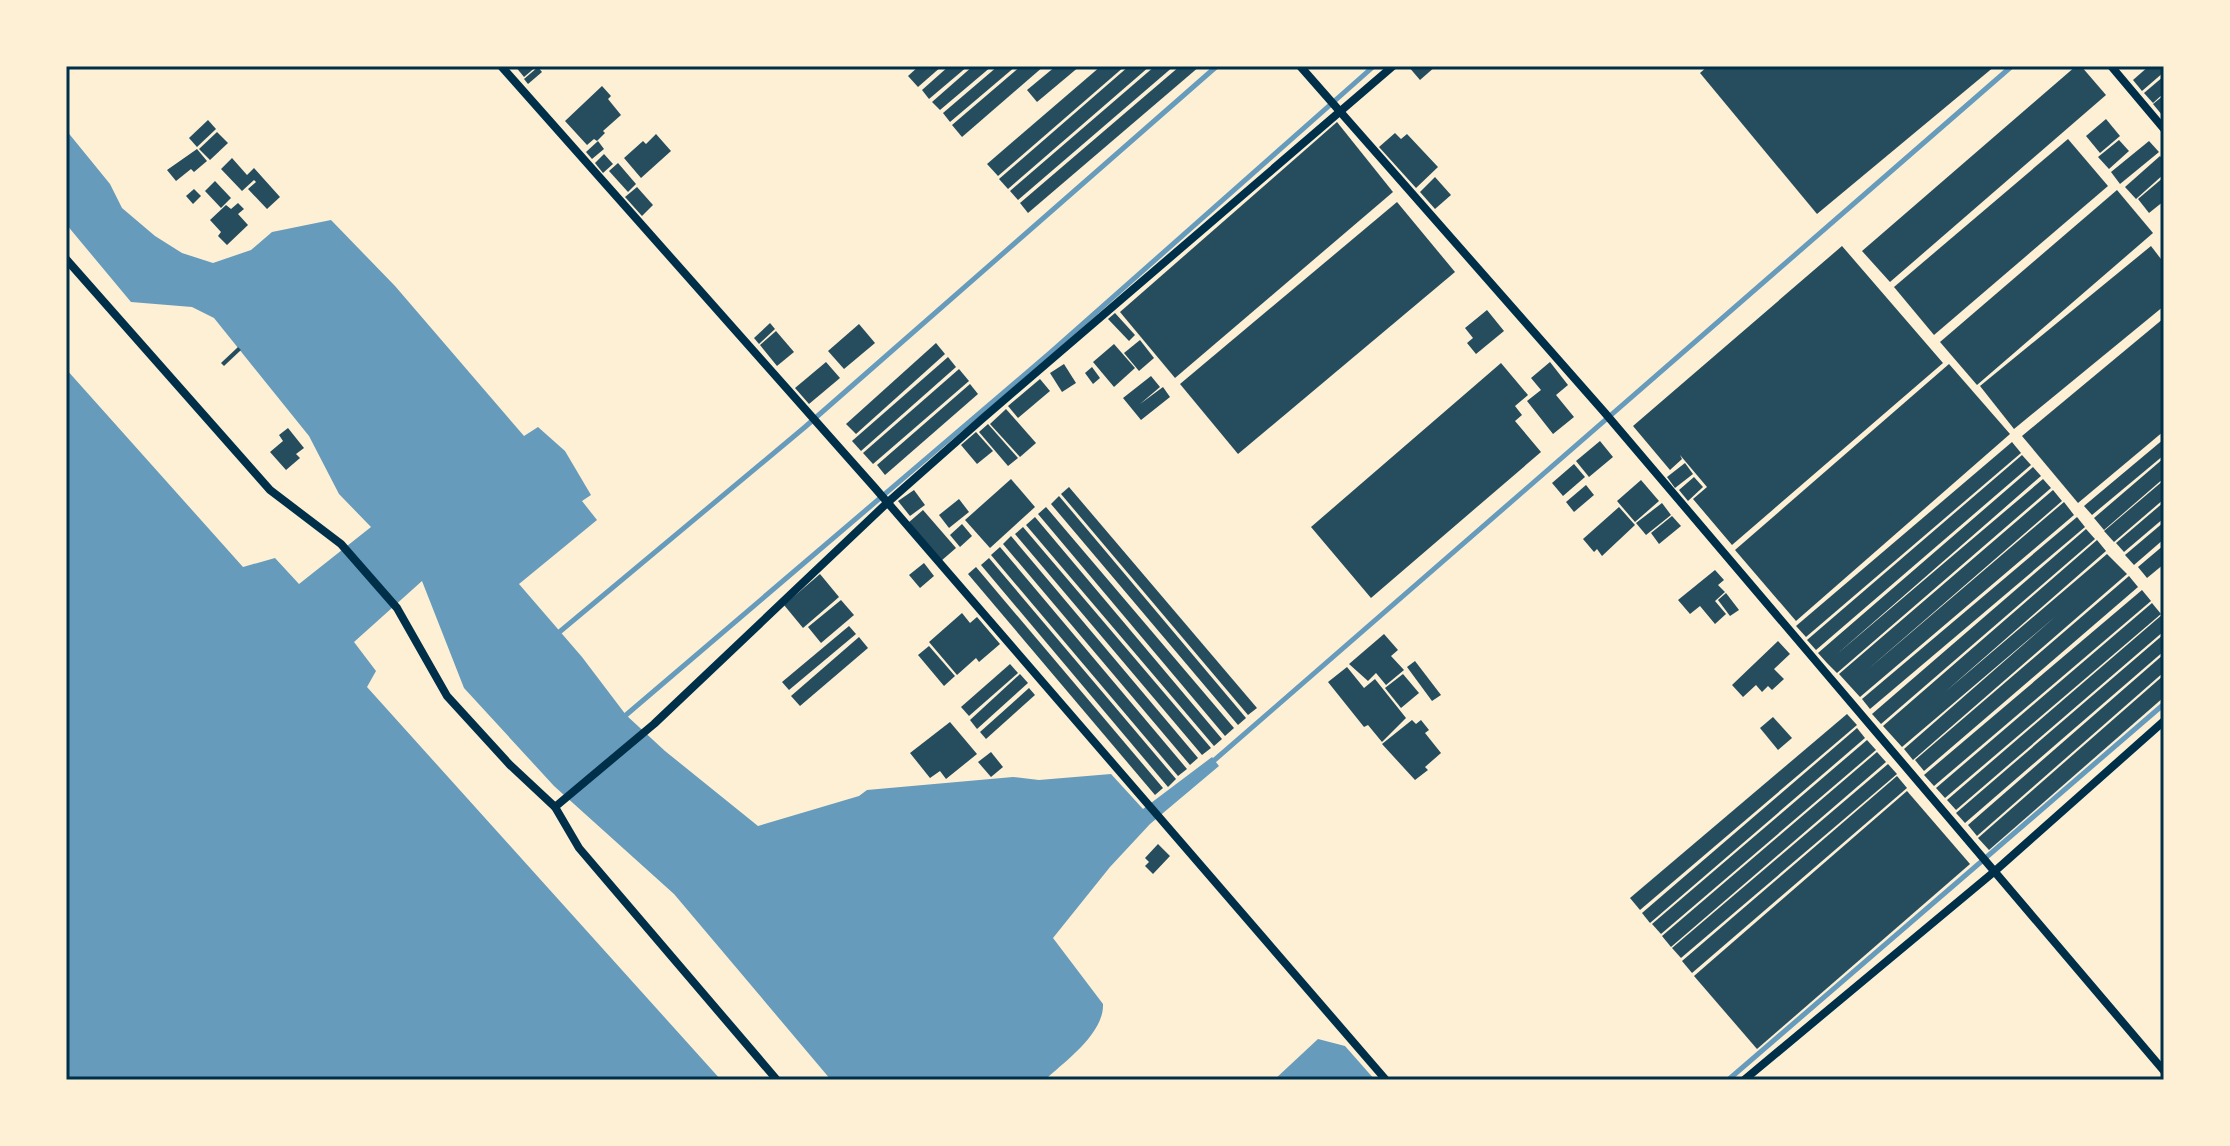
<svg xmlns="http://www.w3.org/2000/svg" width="2230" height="1146" font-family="'PT Sans',sans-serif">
  <rect width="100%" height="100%" fill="#fdf0d5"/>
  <g fill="#669bbc">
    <path d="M66,130L110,184L122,208L155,236L182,253L213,263L251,250L272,232L331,220L395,286L524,436L538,427L565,451L591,495L582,501L597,520L519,584L582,657L626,715L665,751L758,826L859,796L867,790L1013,777L1039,780L1111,774L1143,809L1212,757L1219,766L1150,824L1110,867L1053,938L1103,1004C1104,1034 1065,1061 1045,1080H831L674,894L554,786L464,688L422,581L354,642L376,671L367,687L721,1080H66V369L243,567L275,558L299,584L371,527L339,494L309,436L214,318L192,307L131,302L66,224Z"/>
    <path d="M1318,1039L1345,1046L1375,1080H1274Z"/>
  </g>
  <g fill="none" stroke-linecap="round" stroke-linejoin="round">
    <g stroke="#669bbc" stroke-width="5">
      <path d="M557,634L805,427L1217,66"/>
      <path d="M626,715L1050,353L1374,66"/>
      <path d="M1210,764L2012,66"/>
      <path d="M1728,1080L2164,704"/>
    </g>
  </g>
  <g fill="#264d5e">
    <path d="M515,66H537L524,77Z"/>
    <path d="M919,66H942L918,87L908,76Z"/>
    <path d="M949,66H968L929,99L922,90Z"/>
    <path d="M973,66H992L940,110L932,102Z"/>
    <path d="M998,66H1016L950,122L943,113Z"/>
    <path d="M1021,66H1044L962,137L952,125Z"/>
    <path d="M1056,66H1080L1037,102L1027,90Z"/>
    <path d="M1101,66H1125L998,176L987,164Z"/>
    <path d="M1129,66H1150L1008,189L999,179Z"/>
    <path d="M1155,66H1174L1018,200L1010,191Z"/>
    <path d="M1180,66H1200L1028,213L1020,203Z"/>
    <path d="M1408,66H1436L1420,80Z"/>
    <path d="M1708,66H1995L1817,214L1700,73Z"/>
    <path d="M2076,66H2081L2106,95L1890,282L1862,251Z"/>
    <path d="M2149,66H2164V72L2142,91L2133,80Z"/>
    <path d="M538,67L542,72L528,84L524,79Z"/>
    <path d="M2164,76V93L2153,103L2144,93Z"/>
    <path d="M602,86L611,96L608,99L621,115L603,131L605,133L597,141L594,139L587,145L565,121Z"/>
    <path d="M2164,95V113L2162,115L2153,104Z"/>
    <path d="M2106,119L2120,136L2100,153L2086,136Z"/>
    <path d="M208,120L216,129L197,147L189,138Z"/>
    <path d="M1337,122L1393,192L1175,378L1120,312Z"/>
    <path d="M217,132L228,143L210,160L199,149Z"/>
    <path d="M1395,133L1401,139L1407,134L1438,167L1416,188L1379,147Z"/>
    <path d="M656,134L671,151L641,178L624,158L643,141L646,144Z"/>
    <path d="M2068,139L2108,186L1934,335L1894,287Z"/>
    <path d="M2119,140L2129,151L2109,169L2098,157Z"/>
    <path d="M598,141L604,149L592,159L586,152Z"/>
    <path d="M2149,141L2159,152L2120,184L2111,172Z"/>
    <path d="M197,149L207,161L194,172L191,169L176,181L167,170Z"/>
    <path d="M604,154L613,164L603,173L595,163Z"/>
    <path d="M2160,156L2164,161V174L2136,199L2125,187Z"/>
    <path d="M232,158L247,175L254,168L280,197L267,209L248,189L256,182L254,180L242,191L221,169Z"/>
    <path d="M618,163L636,184L628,192L609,171Z"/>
    <path d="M1435,177L1451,195L1435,209L1420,192Z"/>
    <path d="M2164,177V201L2149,213L2138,199Z"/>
    <path d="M215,181L231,198L221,208L205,191Z"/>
    <path d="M637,187L653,205L642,216L625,197Z"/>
    <path d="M194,189L201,196L193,204L186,196Z"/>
    <path d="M2117,190L2153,233L1977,385L1940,342Z"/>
    <path d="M1397,202L1455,272L1238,454L1180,384Z"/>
    <path d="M238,203L244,209L238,214L248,225L227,245L218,236L221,232L210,220L226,205L231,209Z"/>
    <path d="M1842,246L1943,363L1732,545L1693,499L1707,487L1680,455L1682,459L1670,470L1633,426Z"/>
    <path d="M2151,246L2164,263V306L2014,429L1980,386Z"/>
    <path d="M1487,310L1504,331L1476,354L1467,343L1473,338L1465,328Z"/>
    <path d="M1115,313L1135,335L1129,341L1108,319Z"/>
    <path d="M2164,318V431L2078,503L2022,436Z"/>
    <path d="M770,323L775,329L759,344L754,338Z"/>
    <path d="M859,324L875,343L844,369L828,351Z"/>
    <path d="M776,331L794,352L777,366L760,345Z"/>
    <path d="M1140,340L1154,358L1139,371L1124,353Z"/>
    <path d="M936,343L945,354L856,434L846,424Z"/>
    <path d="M1114,344L1135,368L1114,387L1093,362Z"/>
    <path d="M238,347L241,350L224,366L221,363Z"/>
    <path d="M948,357L956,367L861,451L852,441Z"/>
    <path d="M826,362L840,378L809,404L795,388Z"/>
    <path d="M1550,362L1568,385L1556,395L1574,417L1553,434L1527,401L1541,390L1531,378Z"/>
    <path d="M1501,363L1528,395L1515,406L1522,415L1515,421L1541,452L1371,598L1311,527Z"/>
    <path d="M1064,364L1076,383L1062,392L1050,373Z"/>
    <path d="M1949,364L2010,434L1796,621L1735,550Z"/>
    <path d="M1092,367L1100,378L1093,384L1085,373Z"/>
    <path d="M959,369L969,381L873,464L863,453Z"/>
    <path d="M1151,376L1160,387L1140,404L1163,387L1170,397L1141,420L1123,398Z"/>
    <path d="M1040,379L1050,391L1018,418L1008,406Z"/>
    <path d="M970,384L978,394L885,475L877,465Z"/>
    <path d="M1006,409L1036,443L1020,457L990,424Z"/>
    <path d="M988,424L1018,458L1008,466L979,432Z"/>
    <path d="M288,428L304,448L296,454L300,458L286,470L270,452L283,441L279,435Z"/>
    <path d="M976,432L993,451L977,464L961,445Z"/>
    <path d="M2164,439V455L2092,515L2084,506Z"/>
    <path d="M1600,441L1613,457L1589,477L1576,461Z"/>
    <path d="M2012,442L2021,453L1806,637L1796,626Z"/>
    <path d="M2022,455L2031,465L1816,650L1807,640Z"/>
    <path d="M2164,458V478L2104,530L2094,518Z"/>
    <path d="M1685,463L1693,474L1675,488L1667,477Z"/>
    <path d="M1574,464L1585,477L1563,496L1552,483Z"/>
    <path d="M2033,467L2041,476L1837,654L2043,479L2051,488L1837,673L1827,663L1818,653Z"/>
    <path d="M1694,477L1703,487L1688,501L1679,490Z"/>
    <path d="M1011,479L1035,507L990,548L965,520Z"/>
    <path d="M1641,480L1659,501L1635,522L1617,501Z"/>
    <path d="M2164,480V499L2114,542L2104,531Z"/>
    <path d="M1586,485L1594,495L1574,512L1566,502Z"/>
    <path d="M1069,487L1257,708L1248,715L1061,494Z"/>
    <path d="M914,490L925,505L910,516L898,501Z"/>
    <path d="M2053,490L2062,501L1866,671L2064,502L2074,515L1860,697L1839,674Z"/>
    <path d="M1059,496L1246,718L1238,725L1051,504Z"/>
    <path d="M959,499L969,512L949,528L939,515Z"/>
    <path d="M2164,502V518L2124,552L2116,543Z"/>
    <path d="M1662,503L1671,515L1646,535L1636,523Z"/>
    <path d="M1046,507L1234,728L1225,736L1038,514Z"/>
    <path d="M1619,507L1635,525L1602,556L1597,549L1594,552L1583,539Z"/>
    <path d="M923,510L956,548L941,561L908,523Z"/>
    <path d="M1672,516L1681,526L1659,544L1651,533Z"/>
    <path d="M1035,517L1222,739L1214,746L1026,525Z"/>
    <path d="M2077,517L2085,527L1870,709L1862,699Z"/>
    <path d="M2164,522V539L2134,565L2125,555Z"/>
    <path d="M962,524L972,536L960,547L950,535Z"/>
    <path d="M1023,527L1211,748L1202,755L1015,534Z"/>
    <path d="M2086,529L2095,539L1881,724L1872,714Z"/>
    <path d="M1011,536L1198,758L1190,765L1003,544Z"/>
    <path d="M2097,540L2106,551L1945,692L2107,554L2127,574L1913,760L1904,749L2056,616L1902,747L1883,726Z"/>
    <path d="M2164,545V564L2147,578L2138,567Z"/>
    <path d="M1000,547L1187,769L1178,776L991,555Z"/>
    <path d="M989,558L1176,779L1168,787L981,565Z"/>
    <path d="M924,563L934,576L920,588L909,575Z"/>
    <path d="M976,567L1163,788L1155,795L968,574Z"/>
    <path d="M1715,570L1724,580L1718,585L1725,592L1715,601L1726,614L1715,624L1700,606L1690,614L1678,600Z"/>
    <path d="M820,574L839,597L803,628L784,605Z"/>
    <path d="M2129,576L2138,587L1924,771L1915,760Z"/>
    <path d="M2142,590L2151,601L1934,786L1924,775Z"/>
    <path d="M1726,593L1739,610L1730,616L1718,600Z"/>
    <path d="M841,600L854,615L821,643L808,627Z"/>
    <path d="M2152,603L2161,614L1945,798L1936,788Z"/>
    <path d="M962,613L970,623L977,617L1000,644L979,662L976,658L957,675L929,642Z"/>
    <path d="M2163,614L2164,631L1956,810L1947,800Z"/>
    <path d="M849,626L856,634L789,690L782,682Z"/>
    <path d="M1384,634L1398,650L1391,656L1404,670L1386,685L1376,673L1368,681L1349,664Z"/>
    <path d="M2164,634V651L1965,823L1956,813Z"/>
    <path d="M859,637L868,648L800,706L791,696Z"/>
    <path d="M1778,641L1790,654L1774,669L1784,679L1772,690L1768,686L1762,692L1756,685L1743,697L1732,685Z"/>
    <path d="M929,646L955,676L944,686L918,655Z"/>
    <path d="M2164,654V672L1977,836L1968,825Z"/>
    <path d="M1415,661L1441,695L1432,701L1407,667Z"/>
    <path d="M1010,664L1018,673L969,716L961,707Z"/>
    <path d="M1347,667L1364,688L1375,679L1406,718L1382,742L1368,725L1364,727L1328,682Z"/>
    <path d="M1020,674L1028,683L977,729L970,720Z"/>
    <path d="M1403,674L1419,693L1401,708L1385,688Z"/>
    <path d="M2164,675V697L1989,850L1978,838Z"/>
    <path d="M1029,688L1035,695L986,739L980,732Z"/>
    <path d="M1847,714L1857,725L1640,910L1630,898Z"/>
    <path d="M1773,717L1792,738L1778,750L1760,728Z"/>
    <path d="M1412,720L1416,724L1421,720L1429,730L1425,733L1441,753L1425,767L1428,770L1415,780L1382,744Z"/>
    <path d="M950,722L977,754L946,779L940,771L930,778L910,753Z"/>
    <path d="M1857,728L1865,738L1650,923L1642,913Z"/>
    <path d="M1867,740L1876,750L1661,934L1652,924Z"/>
    <path d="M991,752L1003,767L991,777L978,762Z"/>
    <path d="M1877,752L1886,762L1671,947L1662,936Z"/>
    <path d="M1888,764L1897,774L1681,958L1672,948Z"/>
    <path d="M1897,776L1907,788L1692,973L1682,961Z"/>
    <path d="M1907,791L1970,864L1757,1049L1694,976Z"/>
    <path d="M1158,844L1170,856L1153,874L1145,866L1149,862L1145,858Z"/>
  </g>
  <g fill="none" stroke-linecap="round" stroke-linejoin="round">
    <g stroke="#003049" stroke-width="8">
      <path d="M501,66L875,488L1386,1080"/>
      <path d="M1300,66L1605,413L2164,1071"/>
      <path d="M2111,66L2164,129"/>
      <path d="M66,259L270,490L341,544L397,608L447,696L510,765L555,807L579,848L777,1080"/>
      <path d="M555,807L654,724L887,503L982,419L1393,66"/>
      <path d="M1744,1080L1995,871L2164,721"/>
    </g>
  </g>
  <rect width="2230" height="1146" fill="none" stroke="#fdf0d5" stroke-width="136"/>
  <rect x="68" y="68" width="2094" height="1010" fill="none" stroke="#003049" stroke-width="3"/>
</svg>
